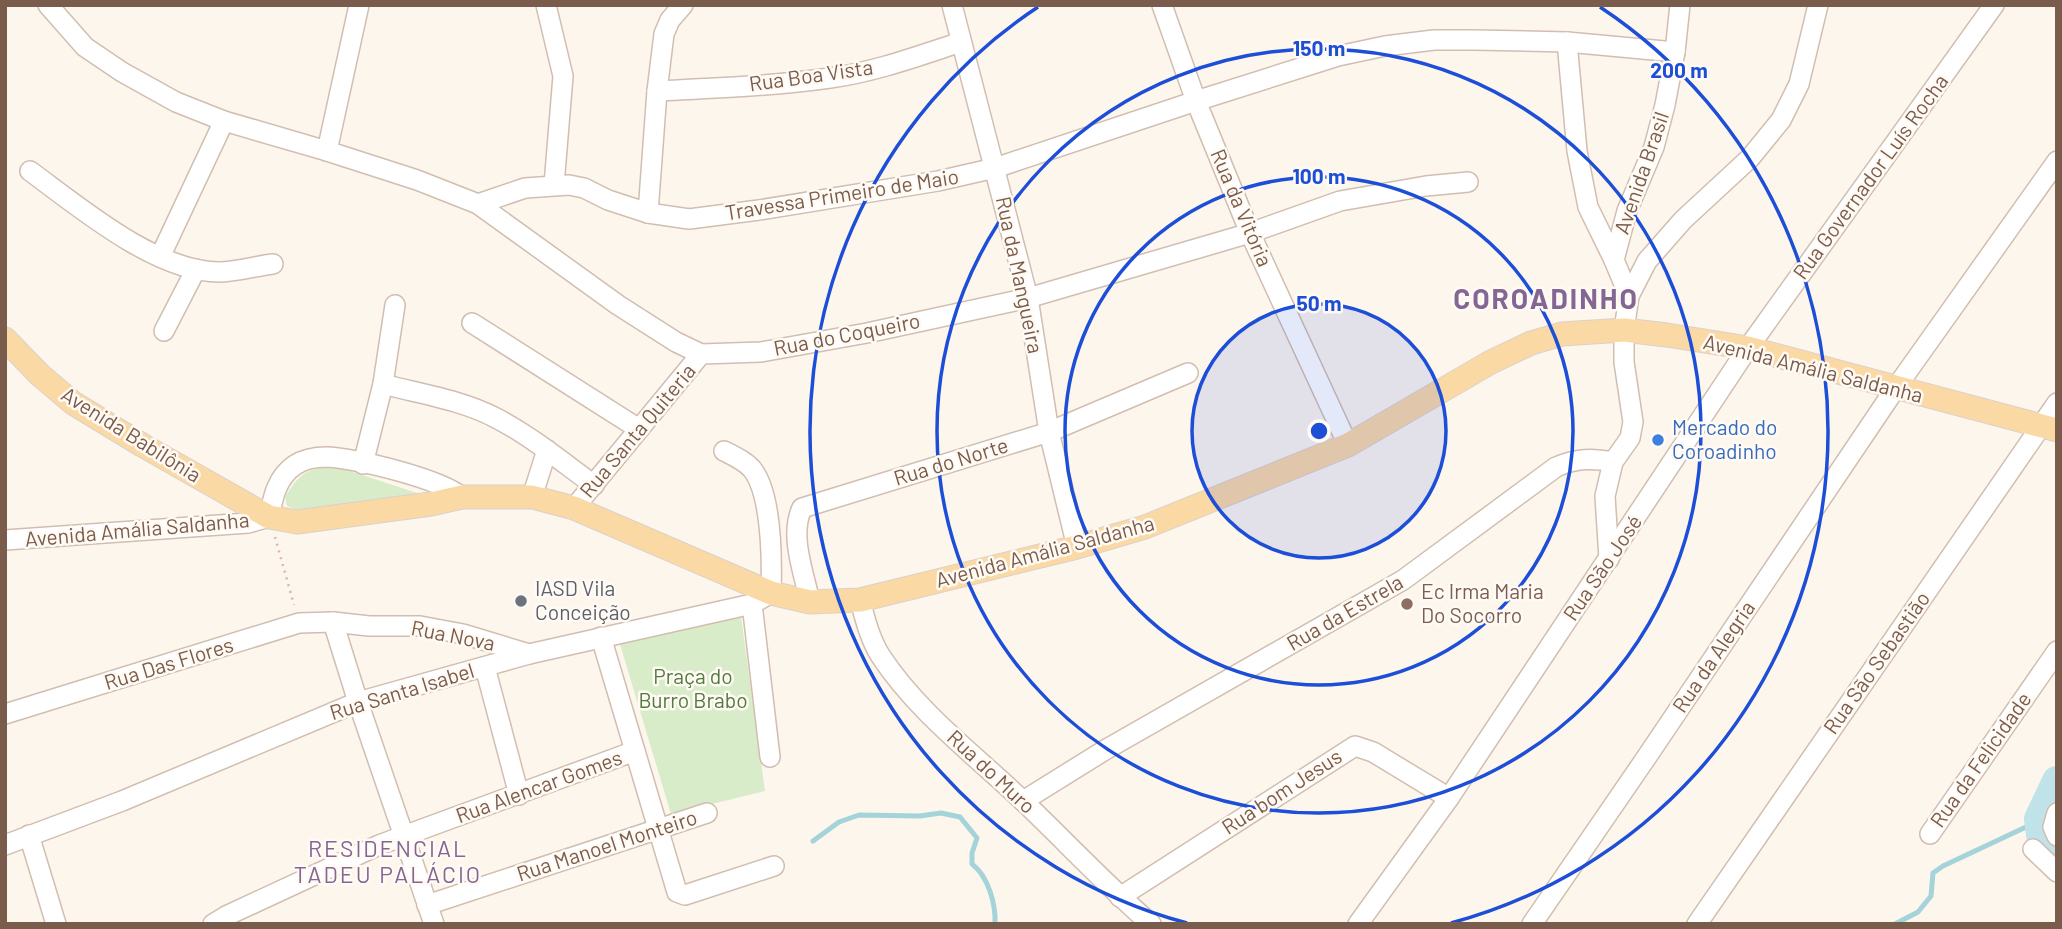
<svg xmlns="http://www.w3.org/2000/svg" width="2062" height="929" font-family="Barlow,sans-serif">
  <rect width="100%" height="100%" fill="#fdf6ec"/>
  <g fill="#d8ecc9">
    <path d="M332,467L341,468L429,497L298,511L287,506L285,497C298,476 305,468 332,467Z"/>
    <path d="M741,617L765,791L671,814L619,641Z"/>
  </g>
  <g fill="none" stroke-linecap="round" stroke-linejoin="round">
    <g stroke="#a5d3da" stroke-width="5">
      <path d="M813,841L839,822L859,815L920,816L941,813L960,817L977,838L972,853V864C988,876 996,904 995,924"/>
      <path d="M1895,924L1918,912L1931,896L1933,873L1943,866L2039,821"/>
    </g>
    <path stroke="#bfe3e8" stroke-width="30" d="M2057,781L2039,819L2042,842L2057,854"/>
    <defs>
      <g id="minor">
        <path d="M48,5L85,47L122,72L176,102L224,121L327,151L417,180L478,204L618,305L676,342L701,354L761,352L867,333L1028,298L1250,233L1340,201L1426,186L1468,182"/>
        <path d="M546,5L563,76L554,185"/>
        <path d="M952,5L1028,298L1049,432L1077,547"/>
        <path d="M1162,5L1196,101L1250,233L1348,445"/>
        <path d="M1567,42L1577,151L1588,207L1614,260"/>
        <path d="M657,91C715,88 773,86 830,78C875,72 918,56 961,42"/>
        <path d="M327,151L359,5"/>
        <path d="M30,171C79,207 156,272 219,272C236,272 255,266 273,264"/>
        <path d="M478,204L525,188L569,185L584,188L608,200L648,213L689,219L759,210L938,181L995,168L1196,101L1338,56L1385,46L1434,40H1474L1567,42L1675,52"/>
        <path d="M648,213L657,91L664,34L670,20L683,5"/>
        <path d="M160,257L224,121"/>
        <path d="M1629,296L1614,260L1627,211L1654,147L1665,105L1675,52L1680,5"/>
        <path d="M472,323L639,429"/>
        <path d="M164,331L196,269"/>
        <path d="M383,384C420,394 462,400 496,418C531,436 562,462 594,485"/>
        <path d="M363,464L383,384L395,305"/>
        <path d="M532,497L547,450"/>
        <path d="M574,508L701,354"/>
        <path d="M5,540L248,523L269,517C273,497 277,477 295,465C304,459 316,457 327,457C358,459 438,478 462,497"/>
        <path d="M1609,559L1605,496L1613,462L1630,438L1633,422L1624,362V330L1629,296L1647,261L1683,220L1750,158L1781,120L1799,84L1818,5"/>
        <path d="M860,600C865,619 870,639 880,655C917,712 975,755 1023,801C1066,842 1106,885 1151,924"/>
        <path d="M810,602C804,573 789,536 802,508L1049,432L1188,373"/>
        <path d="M752,604L770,757"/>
        <path d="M333,622L358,702L434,924"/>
        <path d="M601,637L677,892L685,895L774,866"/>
        <path d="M485,667L519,795"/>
        <path d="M5,714L299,623L333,622L369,626H420L463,634L529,654"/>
        <path d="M1023,801L1105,750L1403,580L1556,467C1577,458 1592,458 1613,462"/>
        <path d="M2057,813L2053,827L2057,836"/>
        <path d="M1930,834L2057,651"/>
        <path d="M29,835L56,924"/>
        <path d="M5,845L122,801L358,702L529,654L752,604L771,593C772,562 772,494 752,469C745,461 734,456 724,451"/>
        <path d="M2033,849L2057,872"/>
        <path d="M1120,897L1355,746L1373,752L1449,798"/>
        <path d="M427,905L707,813"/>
        <path d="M213,924L226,916L379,845L635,751"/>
        <path d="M1358,924L1449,798L1748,348L1994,5"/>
        <path d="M1532,924L1646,758L1895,389L2057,161"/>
        <path d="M1697,924L2057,403"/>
      </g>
      <path id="major" d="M5,339L40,375L73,403L142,445L269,517L297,522L431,504L462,497H532L574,508L771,593L810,602L860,600L1077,547L1145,527L1348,445L1491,362L1531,343L1562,334L1624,330L1667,335L1748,348L2057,430"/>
    </defs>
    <use href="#minor" stroke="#d1beb0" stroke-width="22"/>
    <use href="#major" stroke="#dad1cd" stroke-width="25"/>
    <path stroke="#d9b8a5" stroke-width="2.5" stroke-dasharray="2 5" stroke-linecap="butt" d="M275,537L294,605"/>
    <use href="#minor" stroke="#fff" stroke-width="19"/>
    <use href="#major" stroke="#fbd9a5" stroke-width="23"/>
  </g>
  <circle cx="1319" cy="431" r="127" fill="#1d4ed8" fill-opacity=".12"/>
  <g fill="none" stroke="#1d4ed8" stroke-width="3.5">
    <circle cx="1319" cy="431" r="127"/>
    <circle cx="1319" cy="431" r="254"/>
    <circle cx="1319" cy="431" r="382"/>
    <path d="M1187 923A509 509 0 0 1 1038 7M1600 7A509 509 0 0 1 1451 923"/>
  </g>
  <circle fill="#3f7fe0" stroke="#fffaf3" stroke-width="2.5" cx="1658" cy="440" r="7"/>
  <circle fill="#6b7280" stroke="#fffaf3" stroke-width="2.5" cx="521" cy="601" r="7"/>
  <circle fill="#8d6e63" stroke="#fffaf3" stroke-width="2.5" cx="1407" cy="604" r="7"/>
  <g text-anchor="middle" stroke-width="5" stroke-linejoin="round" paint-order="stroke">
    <g font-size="21" fill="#7a5c4d" stroke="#fffaf3">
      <text transform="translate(811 76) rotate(-8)" y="7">Rua Boa Vista</text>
      <text transform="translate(1642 173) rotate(-71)" y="7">Avenida Brasil</text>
      <text transform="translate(1871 177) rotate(-54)" y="7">Rua Governador Luís Rocha</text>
      <text transform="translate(842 195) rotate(-9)" y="7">Travessa Primeiro de Maio</text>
      <text transform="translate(1241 208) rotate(67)" y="7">Rua da Vitória</text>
      <text transform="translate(1019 275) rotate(78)" y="7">Rua da Mangueira</text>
      <text transform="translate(847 335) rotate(-11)" y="7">Rua do Coqueiro</text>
      <text transform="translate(1813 369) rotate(14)" y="7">Avenida Amália Saldanha</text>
      <text transform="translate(638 431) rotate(-50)" y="7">Rua Santa Quiteria</text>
      <text transform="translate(131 435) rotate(32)" y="7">Avenida Babilônia</text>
      <text transform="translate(951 462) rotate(-17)" y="7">Rua do Norte</text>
      <text transform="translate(137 530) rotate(-5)" y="7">Avenida Amália Saldanha</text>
      <text transform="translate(1045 552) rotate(-15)" y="7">Avenida Amália Saldanha</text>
      <text transform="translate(1603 568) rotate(-56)" y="7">Rua São José</text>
      <text transform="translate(1345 613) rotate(-30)" y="7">Rua da Estrela</text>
      <text transform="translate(453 636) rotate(11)" y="7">Rua Nova</text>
      <text transform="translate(1714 657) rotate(-56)" y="7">Rua da Alegria</text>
      <text transform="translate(1877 663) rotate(-55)" y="7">Rua São Sebastião</text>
      <text transform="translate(169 664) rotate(-17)" y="7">Rua Das Flores</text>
      <text transform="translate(402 692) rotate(-17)" y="7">Rua Santa Isabel</text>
      <text transform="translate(1981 760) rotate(-55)" y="7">Rua da Felicidade</text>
      <text transform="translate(991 772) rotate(43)" y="7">Rua do Muro</text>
      <text transform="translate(539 787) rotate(-20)" y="7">Rua Alencar Gomes</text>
      <text transform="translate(1282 792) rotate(-33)" y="7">Rua bom Jesus</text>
      <text transform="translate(607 846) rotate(-18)" y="7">Rua Manoel Monteiro</text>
    </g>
    <g font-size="21" fill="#366cbe" stroke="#fffaf3" text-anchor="start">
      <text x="1672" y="435">Mercado do<tspan x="1672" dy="24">Coroadinho</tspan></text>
    </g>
    <g font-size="21" fill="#5b616d" stroke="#fffaf3" text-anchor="start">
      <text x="535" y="596">IASD Vila<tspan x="535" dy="24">Conceição</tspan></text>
    </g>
    <g font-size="21" fill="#785e54" stroke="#fffaf3" text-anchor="start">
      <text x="1421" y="599">Ec Irma Maria<tspan x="1421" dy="24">Do Socorro</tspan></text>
    </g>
    <g font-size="21" fill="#537a41" stroke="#fffaf3">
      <text x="693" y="684">Praça do<tspan x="693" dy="24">Burro Brabo</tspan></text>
    </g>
    <g font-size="23" letter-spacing="2" fill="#846695" stroke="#fffaf3">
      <text x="388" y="857">RESIDENCIAL<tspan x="388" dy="26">TADEU PALÁCIO</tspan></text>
    </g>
    <g font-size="28" font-weight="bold" letter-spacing="2" fill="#846695" stroke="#fffaf3">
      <text x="1546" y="309">COROADINHO</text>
    </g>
  </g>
  <circle cx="1319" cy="431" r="10" fill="#1d4ed8" stroke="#fffaf3" stroke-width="3.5"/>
  <g font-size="21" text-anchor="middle" font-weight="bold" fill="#1d4ed8" stroke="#fffaf3" stroke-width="5" stroke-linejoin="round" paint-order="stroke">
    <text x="1319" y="56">150 m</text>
    <text x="1679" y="78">200 m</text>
    <text x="1319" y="184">100 m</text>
    <text x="1319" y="311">50 m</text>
  </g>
  <rect width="2062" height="929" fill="none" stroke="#7a5c4d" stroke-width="14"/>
</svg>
